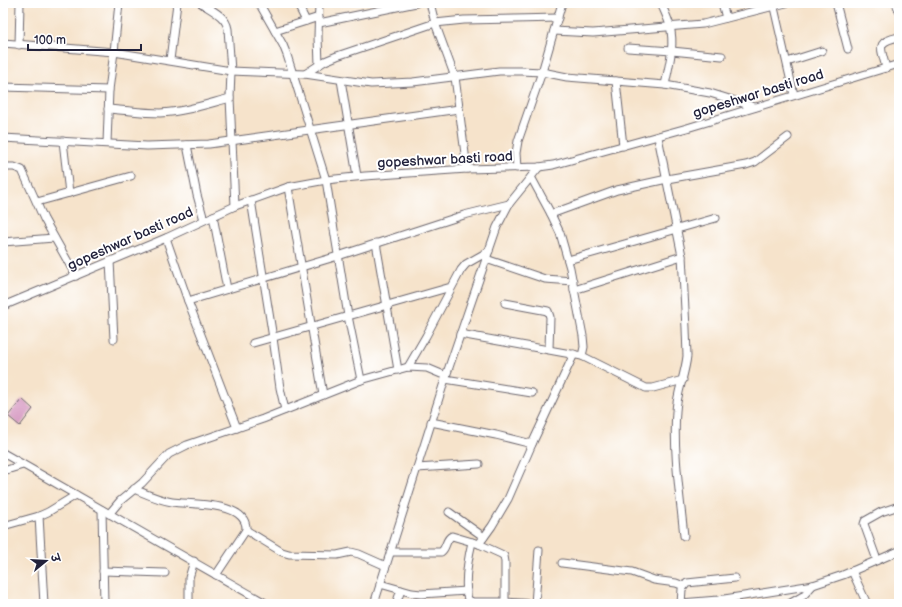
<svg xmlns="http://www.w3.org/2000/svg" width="902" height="607" font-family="'Balsamiq Sans','Playpen Sans Deva',sans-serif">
  <rect width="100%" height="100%" fill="#fff"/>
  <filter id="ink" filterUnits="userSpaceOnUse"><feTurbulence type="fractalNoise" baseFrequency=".025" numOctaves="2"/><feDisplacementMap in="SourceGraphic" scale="8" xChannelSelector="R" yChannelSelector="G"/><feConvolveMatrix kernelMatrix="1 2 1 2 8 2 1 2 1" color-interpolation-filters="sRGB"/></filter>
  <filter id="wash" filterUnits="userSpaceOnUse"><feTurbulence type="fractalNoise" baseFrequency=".012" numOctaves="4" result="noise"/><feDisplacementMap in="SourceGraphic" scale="16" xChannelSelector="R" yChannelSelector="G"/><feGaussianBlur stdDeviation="0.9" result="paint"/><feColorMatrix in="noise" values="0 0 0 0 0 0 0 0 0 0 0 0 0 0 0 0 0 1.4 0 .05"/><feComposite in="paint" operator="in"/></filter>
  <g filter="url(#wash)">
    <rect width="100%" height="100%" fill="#f6e3cb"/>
    <g id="blocks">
      <path fill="#d598c1" d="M22,399L33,409L20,426L8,416Z"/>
    </g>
  </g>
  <g filter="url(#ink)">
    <use href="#blocks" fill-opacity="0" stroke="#6c666d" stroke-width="1"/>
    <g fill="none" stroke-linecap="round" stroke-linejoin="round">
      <defs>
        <g id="minor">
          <path d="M201,3C211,10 226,16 228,29L231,71L230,98L235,206"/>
          <path d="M259,3L283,45L287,55L326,180L348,316L361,380"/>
          <path d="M297,3L306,21"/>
          <path d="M319,3L318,37L319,65"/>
          <path d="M430,3L435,23L455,77L467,169"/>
          <path d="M661,3C664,11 668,18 670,26C675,46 669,65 665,85"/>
          <path d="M722,3L726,18"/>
          <path d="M773,3L794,95"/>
          <path d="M836,3L848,49"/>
          <path d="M896,3L899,11"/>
          <path d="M319,23L416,3"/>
          <path d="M275,31L319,17"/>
          <path d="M554,31L593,33L703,24L786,3"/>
          <path d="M3,43L114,52L231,71L305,74L371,84L413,82L499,71H521L542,72L567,77L665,85L710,93L755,107"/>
          <path d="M19,45L20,3"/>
          <path d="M628,48L672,51L722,56"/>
          <path d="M170,60L177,3"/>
          <path d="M787,62L822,51"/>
          <path d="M886,68C881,47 875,42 899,37"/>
          <path d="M305,74L325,61L337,56L435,23L464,20L558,18"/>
          <path d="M341,80L357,176"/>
          <path d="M616,81L623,146"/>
          <path d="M3,87L109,90"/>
          <path d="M108,109C125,110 143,113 160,113C184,112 207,104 230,98"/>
          <path d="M658,137L682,256L686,328L687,356C685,375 677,392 676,411C673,451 680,496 684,536"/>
          <path d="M3,138L147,146L209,144L459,109"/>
          <path d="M63,141L69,193"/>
          <path d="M107,143L109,90L114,52L119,3"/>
          <path d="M187,145L197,195L204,220"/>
          <path d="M3,167H14L22,170L44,219L76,276"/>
          <path d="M517,168L516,153L518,141L542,72L562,3"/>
          <path d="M531,177L551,214L560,233L570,268L583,336L584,347L582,356"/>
          <path d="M288,187L323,395"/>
          <path d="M251,200L273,338L280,388L285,410"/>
          <path d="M37,202L131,176"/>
          <path d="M551,214L617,190L667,179L746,165L755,162L788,137"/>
          <path d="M213,216L227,289"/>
          <path d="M166,238L188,301L237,428"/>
          <path d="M3,242L54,238"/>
          <path d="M376,243L398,370"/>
          <path d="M486,259L545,279L573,281"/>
          <path d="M568,260L716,218"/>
          <path d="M110,261L114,339"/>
          <path d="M574,290L682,256"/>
          <path d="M188,301L338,256L464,215L509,204"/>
          <path d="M505,303L548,311L550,317L549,349"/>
          <path d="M3,306L166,238L235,206L288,187L326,180L365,176L467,169L539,167L553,165L687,128L899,64"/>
          <path d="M460,334L582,356L646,388H653L683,380"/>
          <path d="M253,343L451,287"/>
          <path d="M408,367L426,336L461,270L466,264L489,251"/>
          <path d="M445,379L532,393"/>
          <path d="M431,422L496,435L532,444"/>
          <path d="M3,453L267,604"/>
          <path d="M417,468L479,464"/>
          <path d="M3,471L23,465"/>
          <path d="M134,489C146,494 159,500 172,502C191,505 248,501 246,530L216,575"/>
          <path d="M102,510L104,604"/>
          <path d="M449,512L484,537"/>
          <path d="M109,514L120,501L142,483L169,454L187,445L263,419L361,380L408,367L427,368L446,376"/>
          <path d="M39,516L44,604"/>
          <path d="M3,526L39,516L48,512L76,495"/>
          <path d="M246,530L282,552L289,554L337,555L351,552L359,554L386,566"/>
          <path d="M472,542C468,559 464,583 468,600L473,602H505L536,604"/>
          <path d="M479,544L492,526L508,499L532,444L574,354"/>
          <path d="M391,552H441C447,548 445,539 452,536L479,544L501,554L504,556L505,562V602"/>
          <path d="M877,560L864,524L865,521L881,512L899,506"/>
          <path d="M562,563L632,572L654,580L676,583L684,586"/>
          <path d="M103,571L165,573"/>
          <path d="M852,571L867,604"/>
          <path d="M380,584L412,593L421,594L467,591"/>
          <path d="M681,603L718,600L813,585L843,575L899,551"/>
          <path d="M189,604V578L194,561"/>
          <path d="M374,604L446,376L497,227L509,204L539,167"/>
          <path d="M396,604L401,590"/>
          <path d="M535,604L539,550"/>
          <path d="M681,604L682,589L687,583L735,578"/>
          <path d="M789,604L803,596L813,585"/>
        </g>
      </defs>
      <use href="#minor" stroke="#6c666d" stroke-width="9"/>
      <use href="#minor" stroke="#fff" stroke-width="7"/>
    </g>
  </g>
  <g text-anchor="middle" stroke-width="4" stroke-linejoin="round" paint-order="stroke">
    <g font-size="14" fill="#22223b" stroke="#fff">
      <text transform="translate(758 93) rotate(-17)" y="5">gopeshwar basti road</text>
      <text transform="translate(445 159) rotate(-3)" y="5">gopeshwar basti road</text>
      <text transform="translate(130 238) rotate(-24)" y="5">gopeshwar basti road</text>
    </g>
  </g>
  <rect width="902" height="607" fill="none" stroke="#fff" stroke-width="16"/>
  <g transform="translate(46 561) rotate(72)" stroke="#ffffff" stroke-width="3" paint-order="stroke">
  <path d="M0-3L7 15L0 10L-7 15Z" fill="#22223b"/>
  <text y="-6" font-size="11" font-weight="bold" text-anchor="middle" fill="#22223b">उ</text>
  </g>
  <path d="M28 44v6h113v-6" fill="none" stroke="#22223b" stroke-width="2"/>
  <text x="34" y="44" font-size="12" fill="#22223b" stroke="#ffffff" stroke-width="3" paint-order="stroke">100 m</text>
</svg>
